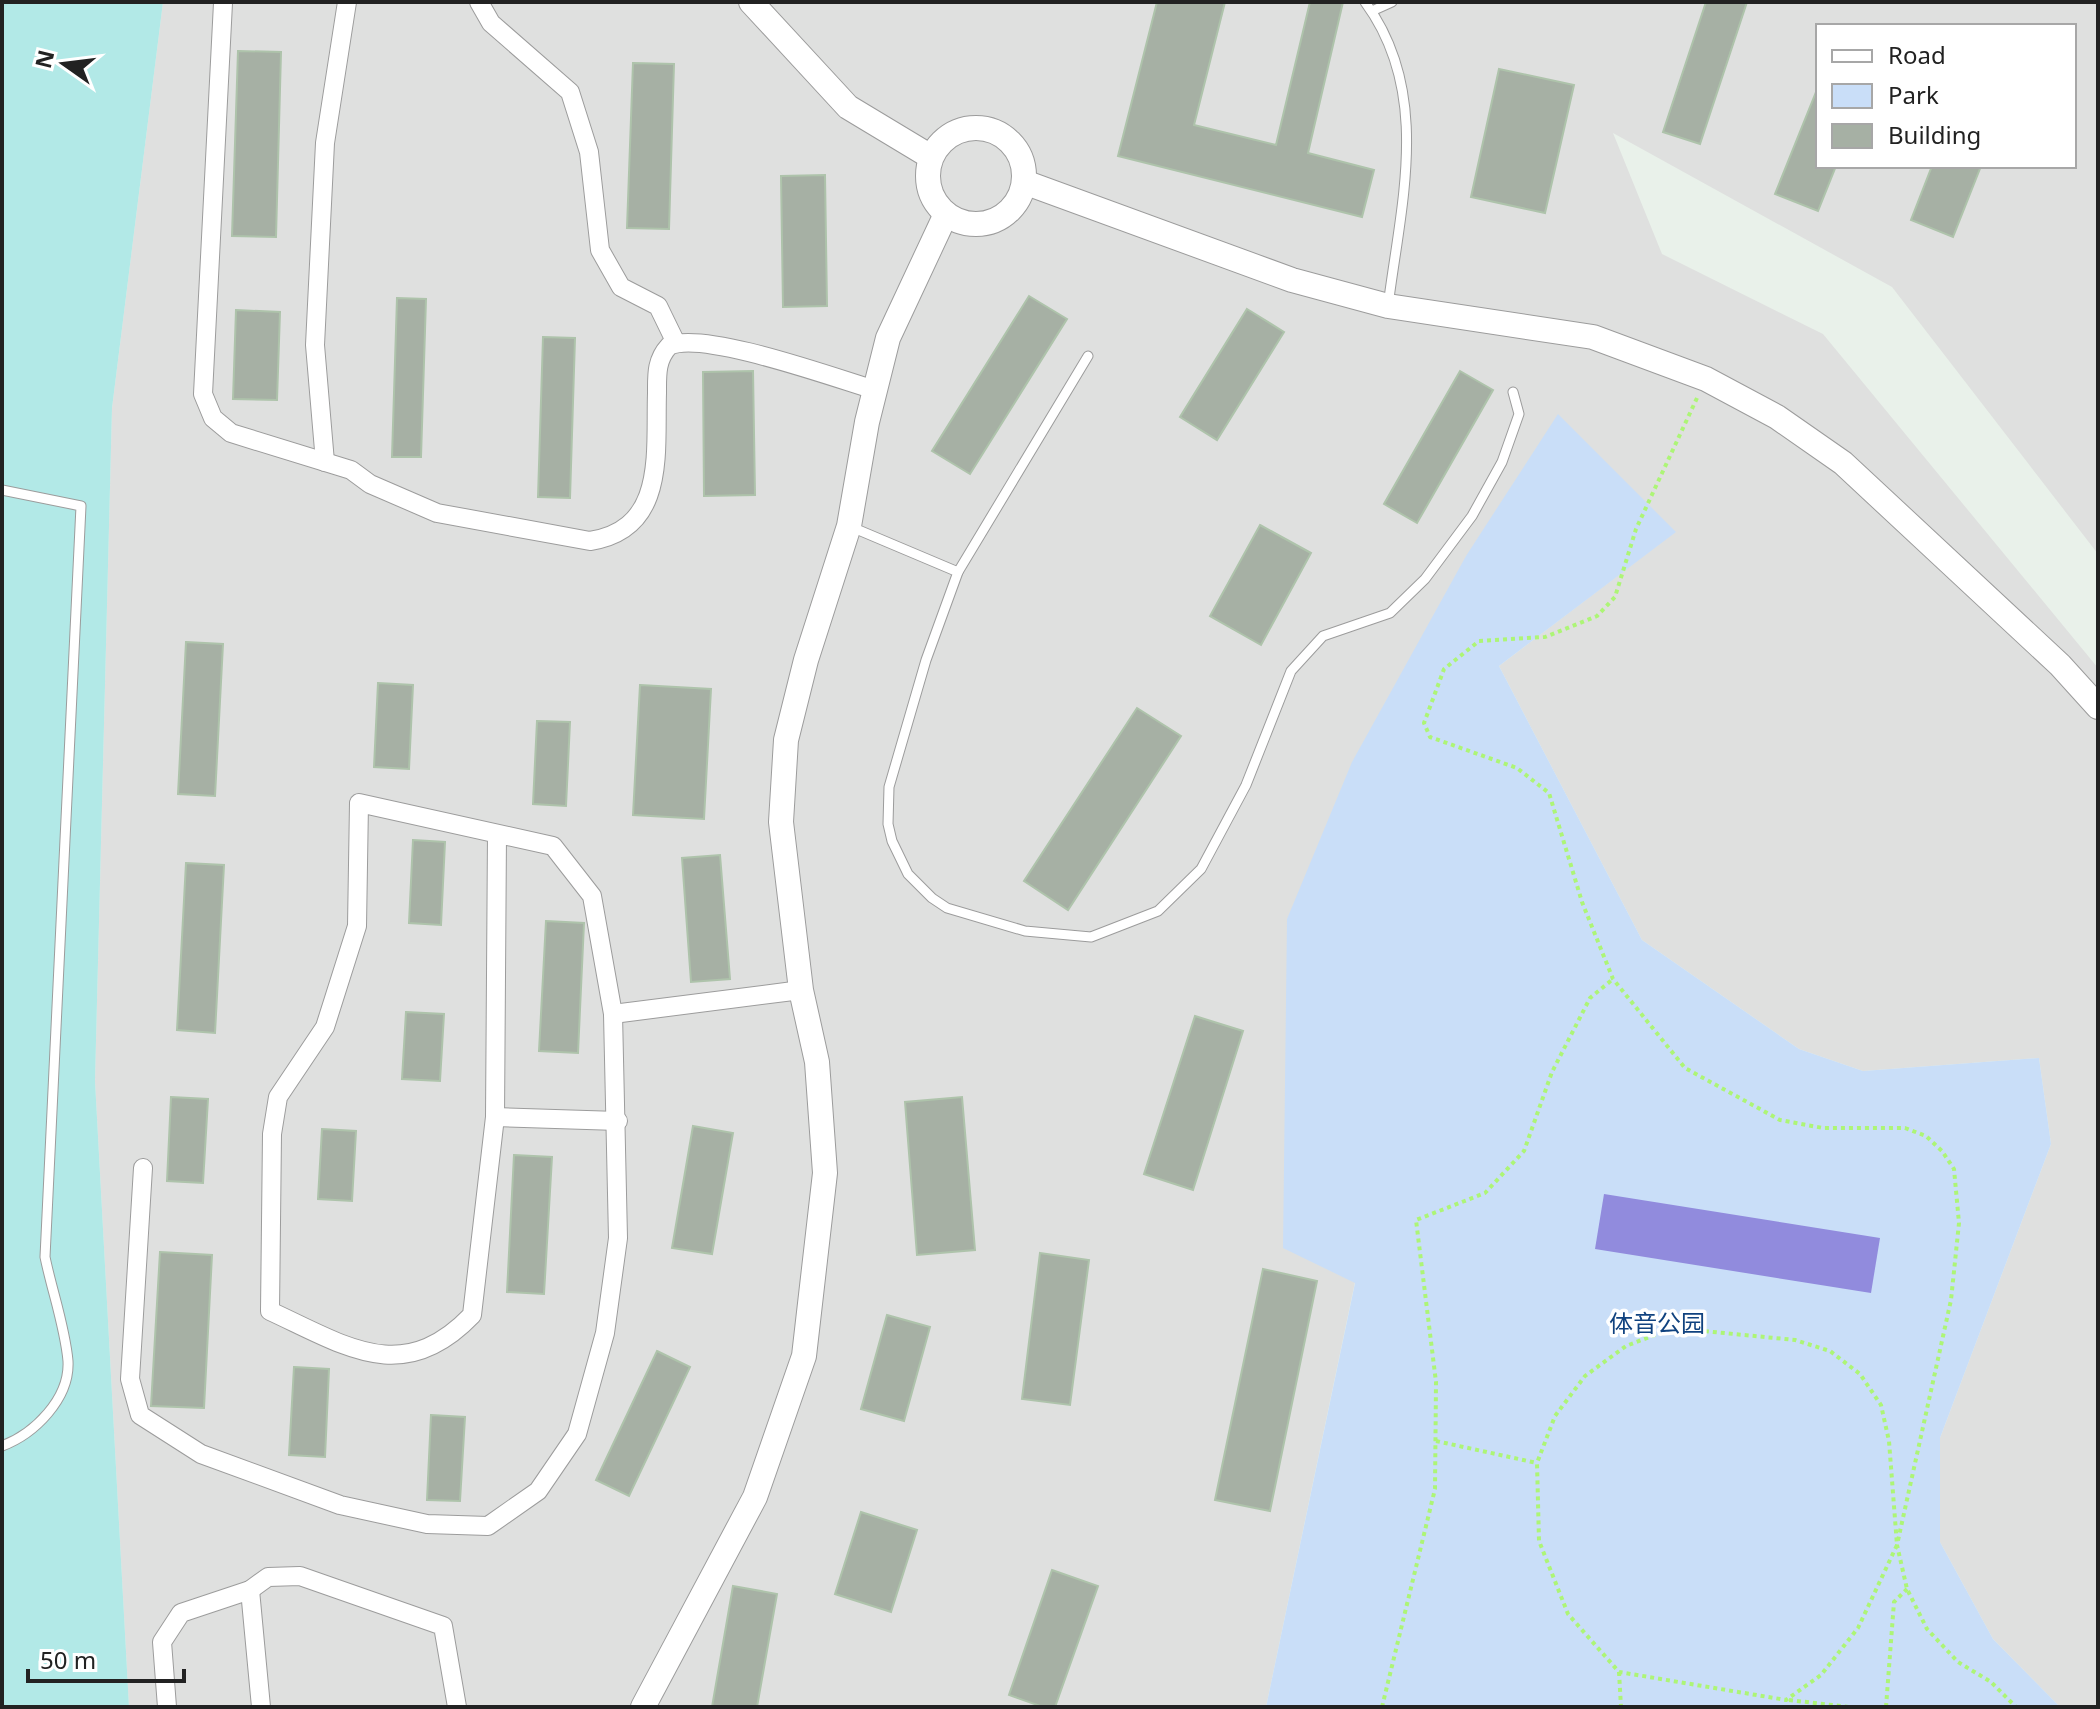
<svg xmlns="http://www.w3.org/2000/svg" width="2100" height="1709" font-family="'Noto Sans','Noto Sans SC',sans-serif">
  <rect width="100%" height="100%" fill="#e9f1ea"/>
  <path fill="#dfe0df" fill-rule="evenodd" d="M163,2H2098V554L1892,287L1613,133L1662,254L1823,334L2098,668V1707H2060L1993,1639L1940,1542V1438L2051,1144L2039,1058L1863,1071L1799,1049L1642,940L1499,666L1675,532L1466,556L1355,1282L1266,1707H129L95,1081L112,408ZM1818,26H2074V166H1818Z"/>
  <path fill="#b2e9e7" d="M2,2H163L112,408L95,1081L129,1707H2Z"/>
  <path fill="#c9def8" d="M1558,414L1676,532L1499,666L1642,940L1799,1049L1863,1071L2039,1058L2051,1144L1940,1438V1542L1993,1639L2060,1707H1266L1355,1283L1283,1248L1287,919L1352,762L1466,556Z"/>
  <path fill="#918bdd" d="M1604,1194L1880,1238L1871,1293L1595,1249Z"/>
  <g fill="#a6b0a4" stroke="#aec3ab" stroke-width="2">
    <path d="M1157,2H1225L1194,125L1276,145L1310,2H1343L1308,153L1374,170L1362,217L1118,156Z"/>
    <path d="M1706,2H1747L1700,144L1663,132Z"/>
    <path d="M238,51L281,52L276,237L232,236Z"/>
    <path d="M633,63L674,64L669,229L627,228Z"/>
    <path d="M1499,69L1574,85L1545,213L1471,197Z"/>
    <path d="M1818,87V166H1836L1818,211L1775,194Z"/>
    <path d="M1932,166H1981L1953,237L1911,220Z"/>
    <path d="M825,175L827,306L783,307L781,176Z"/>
    <path d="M1029,296L1067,319L970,474L932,451Z"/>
    <path d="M397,298L426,299L421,457H392Z"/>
    <path d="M1247,309L1284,332L1217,440L1180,417Z"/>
    <path d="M236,310L280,312L277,400L233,399Z"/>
    <path d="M543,337L575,338L570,498L538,497Z"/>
    <path d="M753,371L755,495L704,496L703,372Z"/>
    <path d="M1460,371L1493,390L1417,523L1384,504Z"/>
    <path d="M1260,525L1311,553L1261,645L1210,616Z"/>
    <path d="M186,642L223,644L215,796L178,794Z"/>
    <path d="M378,683L413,685L409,769L374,767Z"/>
    <path d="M640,685L711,689L704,819L633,815Z"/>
    <path d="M1137,708L1181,736L1068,910L1024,881Z"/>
    <path d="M537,721L570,722L566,806L533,804Z"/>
    <path d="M413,840L445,842L441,925L409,923Z"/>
    <path d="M720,855L730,979L691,982L682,858Z"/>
    <path d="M186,863L224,865L215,1033L177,1030Z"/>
    <path d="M546,921L584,923L578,1053L539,1051Z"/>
    <path d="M406,1012L444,1014L440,1081L402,1079Z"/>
    <path d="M1195,1016L1243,1031L1193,1190L1144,1174Z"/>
    <path d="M171,1097L208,1099L203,1183L167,1181Z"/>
    <path d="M962,1097L975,1250L917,1255L905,1102Z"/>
    <path d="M693,1126L733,1133L712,1254L672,1248Z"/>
    <path d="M322,1129L356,1131L352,1201L318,1199Z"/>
    <path d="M514,1155L552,1157L544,1294L507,1292Z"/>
    <path d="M160,1252L212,1255L204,1408L151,1406Z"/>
    <path d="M1040,1253L1089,1260L1070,1405L1022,1399Z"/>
    <path d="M1263,1269L1317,1281L1270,1511L1215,1500Z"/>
    <path d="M887,1315L930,1327L904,1421L861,1409Z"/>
    <path d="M657,1351L690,1367L629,1496L596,1480Z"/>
    <path d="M294,1367L329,1369L325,1457L289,1455Z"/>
    <path d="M431,1415L465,1417L460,1501L427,1500Z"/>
    <path d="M861,1512L917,1530L891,1612L835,1594Z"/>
    <path d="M1052,1570L1098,1586L1055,1707H1043L1009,1695Z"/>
    <path d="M733,1586L777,1594L757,1707H712Z"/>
  </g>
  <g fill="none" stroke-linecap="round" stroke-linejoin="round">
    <defs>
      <g id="service">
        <path d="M1365,2C1432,93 1401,203 1388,306"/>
        <path d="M1372,11L1392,2"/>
        <path d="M2,490L81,506L45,1257C52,1291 65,1327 68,1361C70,1399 34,1434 2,1446"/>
        <path d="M849,526L958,572L926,660L889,787L888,824L892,841L908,874L932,898L947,908L1025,931L1091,937L1158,911L1201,869L1246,785L1291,671L1323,636L1390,613L1425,579L1472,516L1502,462L1519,414L1513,392"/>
        <path d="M958,572L1088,356"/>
      </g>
      <g id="minor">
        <path d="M479,2L491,23L570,92L589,152L600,250L621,287L658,306L676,343"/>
        <path d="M223,3L203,394L213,418L231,433L351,470L370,484L437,513L590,541C667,529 655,452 657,393C657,375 656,360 669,346C702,330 835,378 875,390"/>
        <path d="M325,462L315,345L325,143L347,2"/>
        <path d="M613,1014L801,990"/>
        <path d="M495,1117L618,1121"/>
        <path d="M143,1168L130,1379L140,1415L201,1454L340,1505L427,1524L488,1526L538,1491L577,1434L605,1333L618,1238L613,1014L592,896L553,846L359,803L357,926L325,1027L278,1097L272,1134L270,1311C346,1346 403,1387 472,1315L495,1117L497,834"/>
        <path d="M250,1590L261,1707"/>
        <path d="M167,1707L162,1642L181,1613L250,1590L268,1577L300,1576L443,1626L457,1707"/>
      </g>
      <g id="tertiary">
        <path d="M751,2L848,107L931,157"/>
        <circle cx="976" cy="176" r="48"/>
        <path d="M1024,182L1292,280L1388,306L1593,337L1706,379L1777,417L1843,463L2060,665L2098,707"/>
        <path d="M643,1707L755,1497L804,1356L825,1173L817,1062L801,990L781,822L786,740L806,660L849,526L867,422L888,338L946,214"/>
      </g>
    </defs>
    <use href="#service" stroke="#9c9c9c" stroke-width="11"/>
    <use href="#minor" stroke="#9c9c9c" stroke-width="20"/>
    <use href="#tertiary" stroke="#9c9c9c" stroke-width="26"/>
    <g stroke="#adf576" stroke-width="4" stroke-dasharray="4 4" stroke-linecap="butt">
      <path d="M1697,398L1636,529L1615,597L1597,616L1545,637L1479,641L1444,669L1424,723L1430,737L1517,768L1549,793L1582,902L1613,979L1685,1068L1780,1120L1823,1128H1905L1926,1136L1942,1151L1954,1169L1959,1223L1951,1300L1897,1545L1907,1589L1927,1629L1958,1662L1991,1682L2016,1707"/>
      <path d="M1673,1328L1795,1340L1830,1351L1860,1374L1881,1405L1889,1441L1897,1545L1858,1628L1821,1675L1786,1700L1619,1672L1568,1614L1539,1541L1537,1463L1555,1416L1585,1376L1626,1346Z"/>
      <path d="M1436,1441L1537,1463"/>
      <path d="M1619,1672L1621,1707"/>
      <path d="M1789,1700L1849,1707"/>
      <path d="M1382,1707L1435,1489L1436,1382L1416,1220L1485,1193L1524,1151L1552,1072L1590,998L1613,979"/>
      <path d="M1886,1707L1894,1602L1907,1589"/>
    </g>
    <use href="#service" stroke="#fff" stroke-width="9"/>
    <use href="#minor" stroke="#fff" stroke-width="18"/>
    <use href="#tertiary" stroke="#fff" stroke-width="24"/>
  </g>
  <g text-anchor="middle" stroke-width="7" stroke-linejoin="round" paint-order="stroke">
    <g font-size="24" fill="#10427f" stroke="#fff">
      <text x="1657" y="1332">体音公园</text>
    </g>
  </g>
  <rect width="2100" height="1709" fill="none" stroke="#222222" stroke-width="8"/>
  <rect x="1816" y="24" width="260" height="144" fill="#ffffff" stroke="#a7a7a7" stroke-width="2"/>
  <rect x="1832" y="50" width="40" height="12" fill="#ffffff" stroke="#a7a7a7" stroke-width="2"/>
  <text x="1888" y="64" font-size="24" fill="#222222">Road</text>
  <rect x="1832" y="84" width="40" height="24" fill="#c9def8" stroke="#a7a7a7" stroke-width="2"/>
  <text x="1888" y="104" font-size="24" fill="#222222">Park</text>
  <rect x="1832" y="124" width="40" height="24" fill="#a6b0a4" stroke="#a7a7a7" stroke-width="2"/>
  <text x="1888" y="144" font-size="24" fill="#222222">Building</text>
  <g transform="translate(64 64) rotate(284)" stroke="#ffffff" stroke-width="6" paint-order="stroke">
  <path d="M0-6L14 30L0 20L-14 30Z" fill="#222222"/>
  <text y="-12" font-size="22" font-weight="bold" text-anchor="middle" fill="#222222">N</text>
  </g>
  <path d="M28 1669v12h156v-12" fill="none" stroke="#222222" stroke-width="4"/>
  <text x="40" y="1669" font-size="24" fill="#222222" stroke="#ffffff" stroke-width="6" paint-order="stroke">50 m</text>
</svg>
